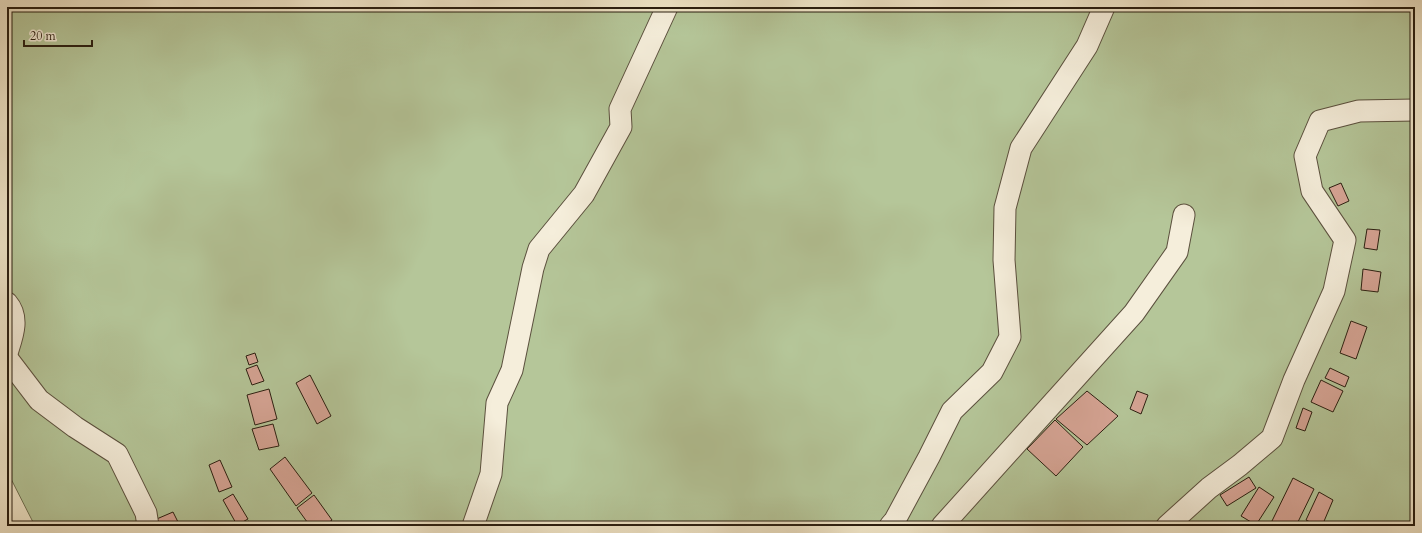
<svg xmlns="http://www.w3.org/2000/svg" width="1422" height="533" font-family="Cardo,serif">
  <rect width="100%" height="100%" fill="#efe5c8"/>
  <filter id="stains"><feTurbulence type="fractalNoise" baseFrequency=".005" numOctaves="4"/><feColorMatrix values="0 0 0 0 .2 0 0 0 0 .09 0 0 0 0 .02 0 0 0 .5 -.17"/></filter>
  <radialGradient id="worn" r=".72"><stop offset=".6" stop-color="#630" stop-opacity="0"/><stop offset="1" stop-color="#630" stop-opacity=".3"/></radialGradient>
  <path fill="#b5c699" stroke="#707254" d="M7,7H1415V526H35L7,471Z"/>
  <g fill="#d7a596" stroke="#2a1e10">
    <path d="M1341,183L1349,201L1338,206L1329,188Z"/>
    <path d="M1367,229L1380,230L1377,250L1364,248Z"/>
    <path d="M1363,269L1381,272L1378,292L1361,290Z"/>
    <path d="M1351,321L1367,327L1356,359L1340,353Z"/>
    <path d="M255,353L258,362L249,365L246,356Z"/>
    <path d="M257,365L264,381L252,385L246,369Z"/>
    <path d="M1330,368L1349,377L1345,387L1325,378Z"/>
    <path d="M310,375L331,416L317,424L296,383Z"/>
    <path d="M1321,380L1343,391L1333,412L1311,402Z"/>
    <path d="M269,389L277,419L255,425L247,395Z"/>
    <path d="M1087,391L1118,416L1087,445L1056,419Z"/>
    <path d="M1137,391L1148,395L1141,414L1130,409Z"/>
    <path d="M1303,408L1312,412L1305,431L1296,428Z"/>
    <path d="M1055,420L1083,447L1056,476L1027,449Z"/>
    <path d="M273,424L279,446L259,450L252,429Z"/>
    <path d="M285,457L312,493L296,506L270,469Z"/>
    <path d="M220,460L232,487L219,492L209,465Z"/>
    <path d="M1249,477L1256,488L1227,506L1220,495Z"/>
    <path d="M1293,478L1314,489L1296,526H1277L1271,523Z"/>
    <path d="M1259,487L1274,497L1256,525L1241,516Z"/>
    <path d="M1319,492L1333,500L1322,526H1318L1306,520Z"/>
    <path d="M233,494L248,519L237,525L223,500Z"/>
    <path d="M314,495L332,520L324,526H310L297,508Z"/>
    <path d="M173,512L180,526H154L152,521Z"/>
    <path d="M249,521L251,526H238Z"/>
  </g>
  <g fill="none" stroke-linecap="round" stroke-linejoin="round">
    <defs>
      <g id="street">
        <path d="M7,303C20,318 12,337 7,353"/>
        <path d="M7,358L39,400L75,427L117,454L146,513L148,526"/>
        <path d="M473,526L491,474L497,403L512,370L533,268L539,249L584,194L621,127L620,109L667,7"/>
        <path d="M890,526L895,520L929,457L952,411L992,372L1010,337L1004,260L1005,208L1021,148L1087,46L1104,7"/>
        <path d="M942,526L1134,313L1177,252L1184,215"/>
        <path d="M1167,526L1209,488L1240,465L1272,438L1294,380L1334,291L1345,240L1312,191L1305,156L1320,121L1359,111L1415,110"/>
      </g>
    </defs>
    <use href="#street" stroke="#5b503e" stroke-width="23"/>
    <use href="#street" stroke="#f5eedb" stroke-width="21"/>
  </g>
  <rect width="1422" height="533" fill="none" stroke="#efe5c8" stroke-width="24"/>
  <rect x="8" y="8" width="1406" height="517" fill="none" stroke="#2a1e10" stroke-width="2"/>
  <rect x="12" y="12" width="1398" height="509" fill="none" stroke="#2a1e10"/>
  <path d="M24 40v6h68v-6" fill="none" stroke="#2a1e10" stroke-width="2"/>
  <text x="30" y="40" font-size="12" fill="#2a1e10" stroke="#f5eedb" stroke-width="3" paint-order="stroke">20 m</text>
  <rect width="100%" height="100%" filter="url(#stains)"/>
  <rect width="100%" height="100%" fill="url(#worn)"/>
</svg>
